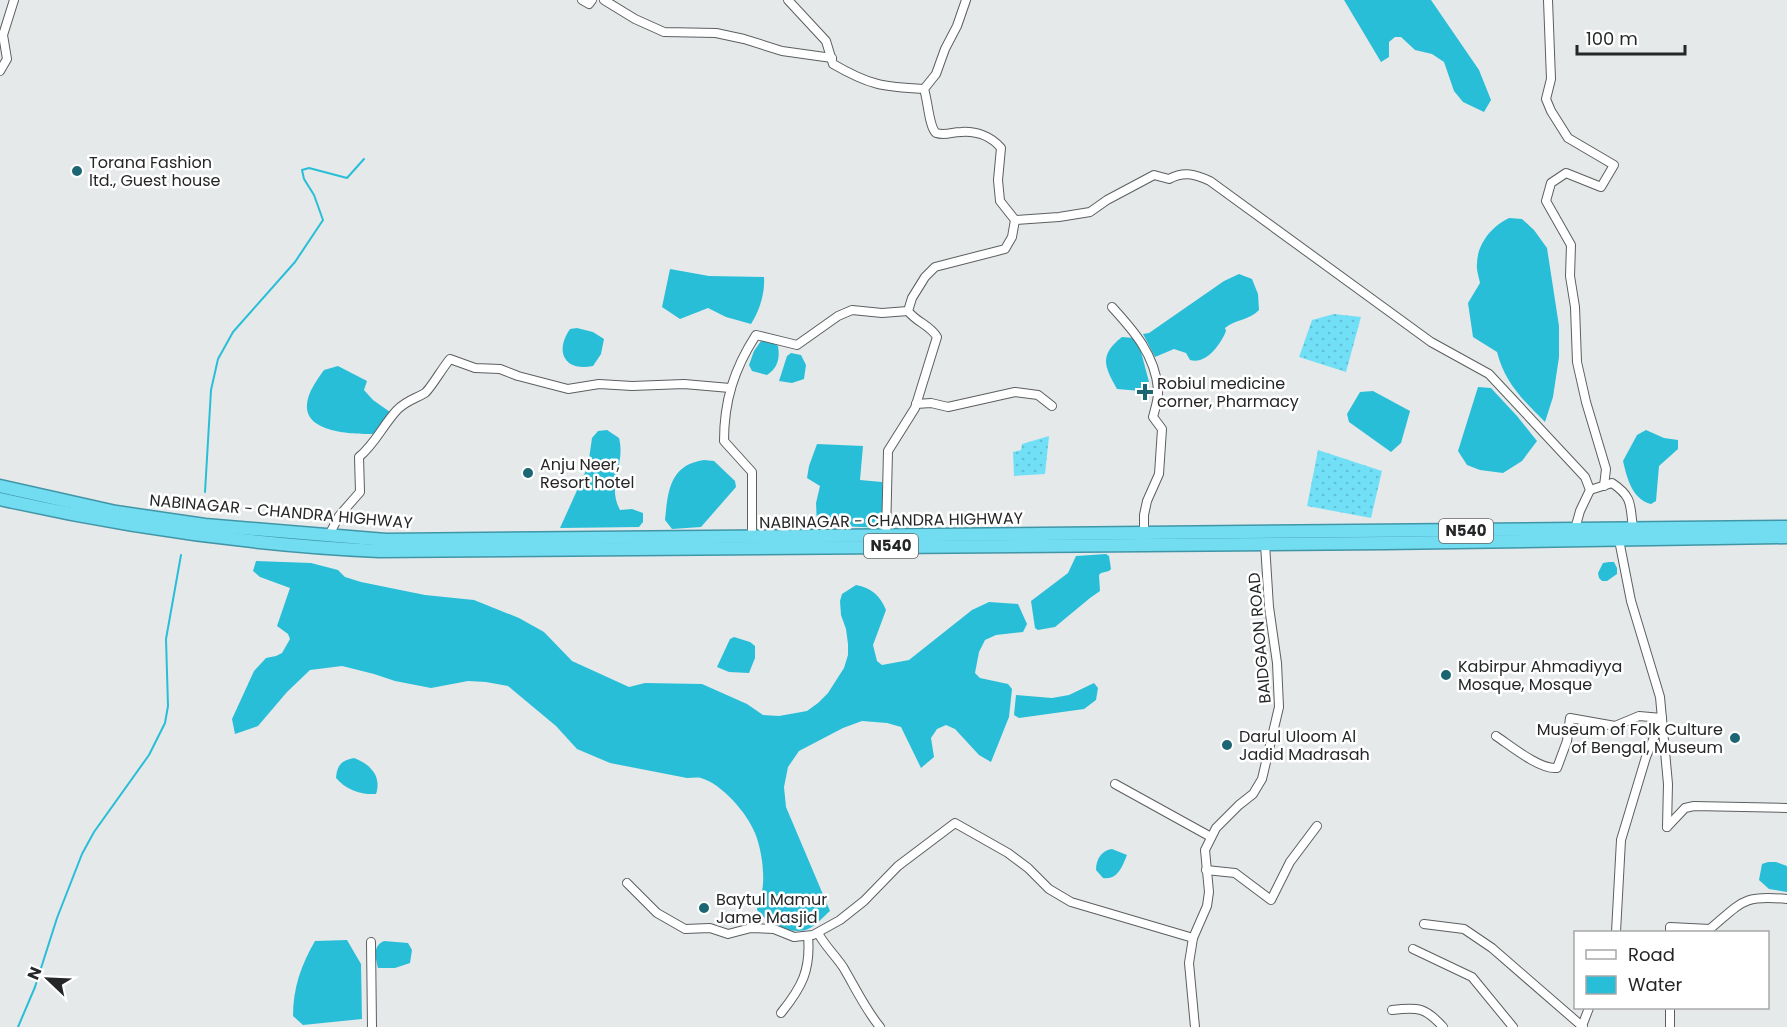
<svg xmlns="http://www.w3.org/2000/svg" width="1787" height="1027" font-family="Poppins,sans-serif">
  <defs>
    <pattern id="grass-dots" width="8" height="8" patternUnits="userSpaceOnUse" patternTransform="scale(1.5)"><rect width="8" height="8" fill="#71e0f7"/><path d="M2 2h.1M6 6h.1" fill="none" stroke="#62c0d4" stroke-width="1.8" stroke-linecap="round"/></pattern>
  </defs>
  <rect width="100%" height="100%" fill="#e5e9ea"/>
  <g fill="url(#grass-dots)">
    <path d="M1334,314L1361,317L1346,372L1299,357L1312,320Z"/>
    <path d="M1049,436L1045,474L1014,476L1013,452L1021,450L1022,444Z"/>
    <path d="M1318,450L1382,471L1371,518L1307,506Z"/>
  </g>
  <g fill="#29bed8">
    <path d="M1344,0H1431L1479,70L1491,100L1484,112L1463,102L1454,91L1444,62L1432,54L1415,50L1401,37H1395L1389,42V57L1381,62Z"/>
    <path d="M1509,218L1522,219L1534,230L1547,248L1559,326V357L1553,397L1545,422C1523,400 1505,383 1497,352L1473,337L1468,303L1480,283C1479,277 1476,270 1477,264C1477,244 1492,226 1509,218Z"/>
    <path d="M670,269L709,276L764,277C765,293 760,310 751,324L726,317L708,308L680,319L662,307Z"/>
    <path d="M1239,274L1252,279L1258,294L1259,310C1250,320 1236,319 1225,328L1226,331C1221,344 1206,365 1190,360L1186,353L1174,349L1155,357L1143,334L1149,333L1224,281Z"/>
    <path d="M577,328L593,332L604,339L601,354L593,366C565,372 554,352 570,329Z"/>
    <path d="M1122,337L1134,338L1140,348L1149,382L1141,391L1117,389C1104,366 1099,355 1122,337Z"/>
    <path d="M761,341L771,342L778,346C780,358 778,368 767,375L752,371L749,365L754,351Z"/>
    <path d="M791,353L801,355L806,365L804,379L792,383L779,381L787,356Z"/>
    <path d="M338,366L367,381L364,390L373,400L390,412L382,425L373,434C353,434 304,433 307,404C308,392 317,380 324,370Z"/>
    <path d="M1478,387L1491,388L1517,416L1537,441L1522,461L1503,473L1480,470L1467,465L1458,451Z"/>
    <path d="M1373,391L1410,411L1401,443L1391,452L1349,422L1347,414L1360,392Z"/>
    <path d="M607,430L619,438C626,465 606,484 620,510L632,509L643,513V522L639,527L560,528L588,466L592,438L598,431Z"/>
    <path d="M1646,430L1664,438L1678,440V449L1659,466L1656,501L1651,504C1632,499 1627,478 1623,461L1637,435Z"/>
    <path d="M817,444L863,446L860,480L882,482L884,528L817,525L816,503L820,486L807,478L809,466Z"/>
    <path d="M704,460L714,461L735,481L736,487L701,527L672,529L665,520C668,490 670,465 704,460Z"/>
    <path d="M1106,554L1109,556L1111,569L1109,571L1101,573L1099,575L1100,591L1090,598L1055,627L1038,630L1035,628L1031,601L1068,573L1076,556Z"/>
    <path d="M256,561L311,563L338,570L345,577L361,582L425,595L474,600L519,618L544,632L572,661L629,687L645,683L702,684L747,704L763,715L779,716L807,711L818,703L828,693L844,668L848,655V644L846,629L841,615L840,601L842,594L856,585C871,588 880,595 886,610L873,645L877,661L882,665L909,660L972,610L989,602L1018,604L1027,624L1023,632L996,635L985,640L979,652L975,673L980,678L1008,684L1012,689L1009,717L991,762L979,755L955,729L946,725L937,729L931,738L934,757L921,768L901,727L887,723L862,721L843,728L799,751L788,767L784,787L786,807L830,911C824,916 816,926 808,929C792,936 767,923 757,910C758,901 763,892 763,883C764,868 761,848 755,833C747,813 722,784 701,778C697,777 692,778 687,778L610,763L577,749L556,726L508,686L486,682L468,681L431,688L395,681L374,674L342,666L310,670L287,692L258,726L235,734L232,719L254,671L266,658L276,656L282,653L290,639L288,634L277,626L290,588L260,577L253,571Z"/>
    <path d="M1609,562H1614L1617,568V574L1607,581H1602L1599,578L1598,573L1603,563Z"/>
    <path d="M734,637L750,642L755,646V658L749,673L729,672L717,667L730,639Z"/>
    <path d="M1094,683L1098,688L1096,700L1084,709L1019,718L1014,715L1016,695L1052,698L1069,695Z"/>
    <path d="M354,758C370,764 382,776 376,794C362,795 346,790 336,778C337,765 342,760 354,758Z"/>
    <path d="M1112,849L1127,855C1122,867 1118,880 1103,878L1096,870C1096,859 1102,850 1112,849Z"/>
    <path d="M1768,862H1776L1787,866V892L1769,889L1759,880L1762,864Z"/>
    <path d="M347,940L361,964L362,1019L303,1025L293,1016C293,988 301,965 315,941Z"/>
    <path d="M384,941L408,943L412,950L410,963L395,968H378C376,958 372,946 384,941Z"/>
  </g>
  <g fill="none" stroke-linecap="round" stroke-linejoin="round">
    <g stroke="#29bed8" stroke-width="2">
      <path d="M205,492L211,390L218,359L233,332L295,262L323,220L314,195L304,179L302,170L309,168L347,178L364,159"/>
      <path d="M18,1027L35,987L57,918L82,854L94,832L149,755L165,723L168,706L166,639L181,555"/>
    </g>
    <defs>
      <g id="minor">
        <path d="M582,0L589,4L592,0"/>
        <path d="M604,0L635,19L664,32L716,33L744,39L782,51L832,58"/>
        <path d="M788,0L826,41L833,64C869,85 883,87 924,89"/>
        <path d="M1548,0L1551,79L1546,99L1551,111L1568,138L1614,165L1601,187L1566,173L1551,183L1546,201L1571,245L1570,276L1575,307L1577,362L1586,402L1606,469L1604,486"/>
        <path d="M0,71L7,59L3,35L14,0"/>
        <path d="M1015,220L1059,217L1090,212L1107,200L1154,175L1169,179C1184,171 1195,174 1210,181L1431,342L1489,374L1585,477L1590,490L1580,511L1575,529"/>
        <path d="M1112,307C1134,331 1155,355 1158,389C1159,398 1155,409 1153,417L1162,429L1159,474L1147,501L1144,515V534"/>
        <path d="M916,404L931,403L948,407L1015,392L1038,395L1052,406"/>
        <path d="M1590,490L1612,483C1633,497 1630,505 1633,529"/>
        <path d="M329,535L339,516L360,492L359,457C375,444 383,425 397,410C407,400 415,399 425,393C431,388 443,367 450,359L475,368L500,369L518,376L568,389L599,384L632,386L684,384L730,388"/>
        <path d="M886,536L888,451L915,408L937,337C930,325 916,322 908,311L912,298L925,277L935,267L1005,249L1012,237L1015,220L1000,201L998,180L1001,148C991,136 976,131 961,132C951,132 946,136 936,133C929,127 928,101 924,89L936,74L945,49L957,26L966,0"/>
        <path d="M752,538V472L724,441C724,401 734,369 756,335L797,345L838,316L852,310L882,313L908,311"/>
        <path d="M1619,540L1631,601L1660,697L1668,784L1667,827"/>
        <path d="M1496,736C1511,746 1540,770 1557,768L1567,741L1570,718L1615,726L1639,716L1662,718L1646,757L1621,840L1616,932"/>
        <path d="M1115,784L1211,837"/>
        <path d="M1667,827L1685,808L1694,806L1787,808"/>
        <path d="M1206,870L1235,873L1271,900L1290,862L1317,826"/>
        <path d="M627,883L657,913L685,929L710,928L728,934L751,928L774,929L794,937L813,935L840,920L864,901L898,866L955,823L1008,853L1028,868L1049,889L1071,902L1193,938"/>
        <path d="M1424,924L1464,929L1492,948L1583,1027"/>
        <path d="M1670,932V927L1710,929C1743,901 1743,895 1787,899"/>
        <path d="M818,933C825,946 835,955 843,967C855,987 865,1009 880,1027"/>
        <path d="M371,942L372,1027"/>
        <path d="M1413,949L1472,977L1513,1027"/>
        <path d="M1670,1008V1027"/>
        <path d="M1392,1010C1418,1007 1425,1007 1443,1027"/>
        <path d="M781,1013C802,987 811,970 808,936"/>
        <path d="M1582,1026L1589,1008"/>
        <path d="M1195,1027L1189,963L1193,938L1207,906L1209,892L1205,850L1216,828L1239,805L1253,794L1262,779L1279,707L1277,663L1269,607L1265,544"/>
      </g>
      <g id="trunk">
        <path d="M0,486L116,512L205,525L386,540L1787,527"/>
        <path d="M0,499C124,527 251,545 379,551L1385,543L1787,537"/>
      </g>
    </defs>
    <use href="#minor" stroke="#5c5f60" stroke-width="10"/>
    <use href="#trunk" stroke="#4096a7" stroke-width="15"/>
    <use href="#minor" stroke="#fff" stroke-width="8"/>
    <use href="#trunk" stroke="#72dcf0" stroke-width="12"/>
  </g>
  <g fill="#1c6572" stroke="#fff" stroke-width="2">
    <circle cx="77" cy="171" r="6"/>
    <path d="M1142 383h6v6h6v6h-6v6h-6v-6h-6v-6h6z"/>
    <circle cx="528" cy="473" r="6"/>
    <circle cx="1446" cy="675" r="6"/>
    <circle cx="1735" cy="738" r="6"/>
    <circle cx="1227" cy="745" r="6"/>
    <circle cx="704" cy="908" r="6"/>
  </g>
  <g text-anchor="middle" stroke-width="5" stroke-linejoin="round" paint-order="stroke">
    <g fill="#fff" stroke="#666768" stroke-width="1.5">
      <rect x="1439" y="519" width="54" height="24" rx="4.5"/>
      <rect x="864" y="534" width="54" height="24" rx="4.5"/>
    </g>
    <g font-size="15" font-weight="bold" fill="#252627">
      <text x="1466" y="536">N540</text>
      <text x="891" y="551">N540</text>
    </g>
    <g font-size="16" fill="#252627" stroke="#fff" text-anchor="start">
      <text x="89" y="168">Torana Fashion<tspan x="89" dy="18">ltd., Guest house</tspan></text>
      <text x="1157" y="389">Robiul medicine<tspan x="1157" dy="18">corner, Pharmacy</tspan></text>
      <text x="540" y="470">Anju Neer,<tspan x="540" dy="18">Resort hotel</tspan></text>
      <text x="1458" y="672">Kabirpur Ahmadiyya<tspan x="1458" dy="18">Mosque, Mosque</tspan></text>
      <text x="1723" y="735" text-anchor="end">Museum of Folk Culture<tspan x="1723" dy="18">of Bengal, Museum</tspan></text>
      <text x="1239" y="742">Darul Uloom Al<tspan x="1239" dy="18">Jadid Madrasah</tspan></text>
      <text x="716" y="905">Baytul Mamur<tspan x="716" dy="18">Jame Masjid</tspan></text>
    </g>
    <g font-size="16" fill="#252627" stroke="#fff">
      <text transform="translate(281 511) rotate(5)" y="6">NABINAGAR - CHANDRA HIGHWAY</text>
      <text transform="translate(891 520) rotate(-1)" y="6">NABINAGAR - CHANDRA HIGHWAY</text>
      <text transform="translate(1259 638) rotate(-95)" y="6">BAIDGAON ROAD</text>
    </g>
  </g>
  <rect x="1574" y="931" width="195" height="78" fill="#ffffff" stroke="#a8a8a9" stroke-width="1.5"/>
  <rect x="1586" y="950" width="30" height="9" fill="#ffffff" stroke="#a8a8a9" stroke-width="1.5"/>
  <text x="1628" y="961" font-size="18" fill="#252627">Road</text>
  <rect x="1586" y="976" width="30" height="18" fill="#29bed8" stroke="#a8a8a9" stroke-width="1.5"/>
  <text x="1628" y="991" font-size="18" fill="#252627">Water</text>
  <g transform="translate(48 979) rotate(293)" stroke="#ffffff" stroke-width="4.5" paint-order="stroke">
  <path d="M0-4.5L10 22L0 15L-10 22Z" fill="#252627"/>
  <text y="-9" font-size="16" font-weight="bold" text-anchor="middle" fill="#252627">N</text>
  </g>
  <path d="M1577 45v9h108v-9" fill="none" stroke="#252627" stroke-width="3"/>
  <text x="1586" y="45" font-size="18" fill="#252627" stroke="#ffffff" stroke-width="4.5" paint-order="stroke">100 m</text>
</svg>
